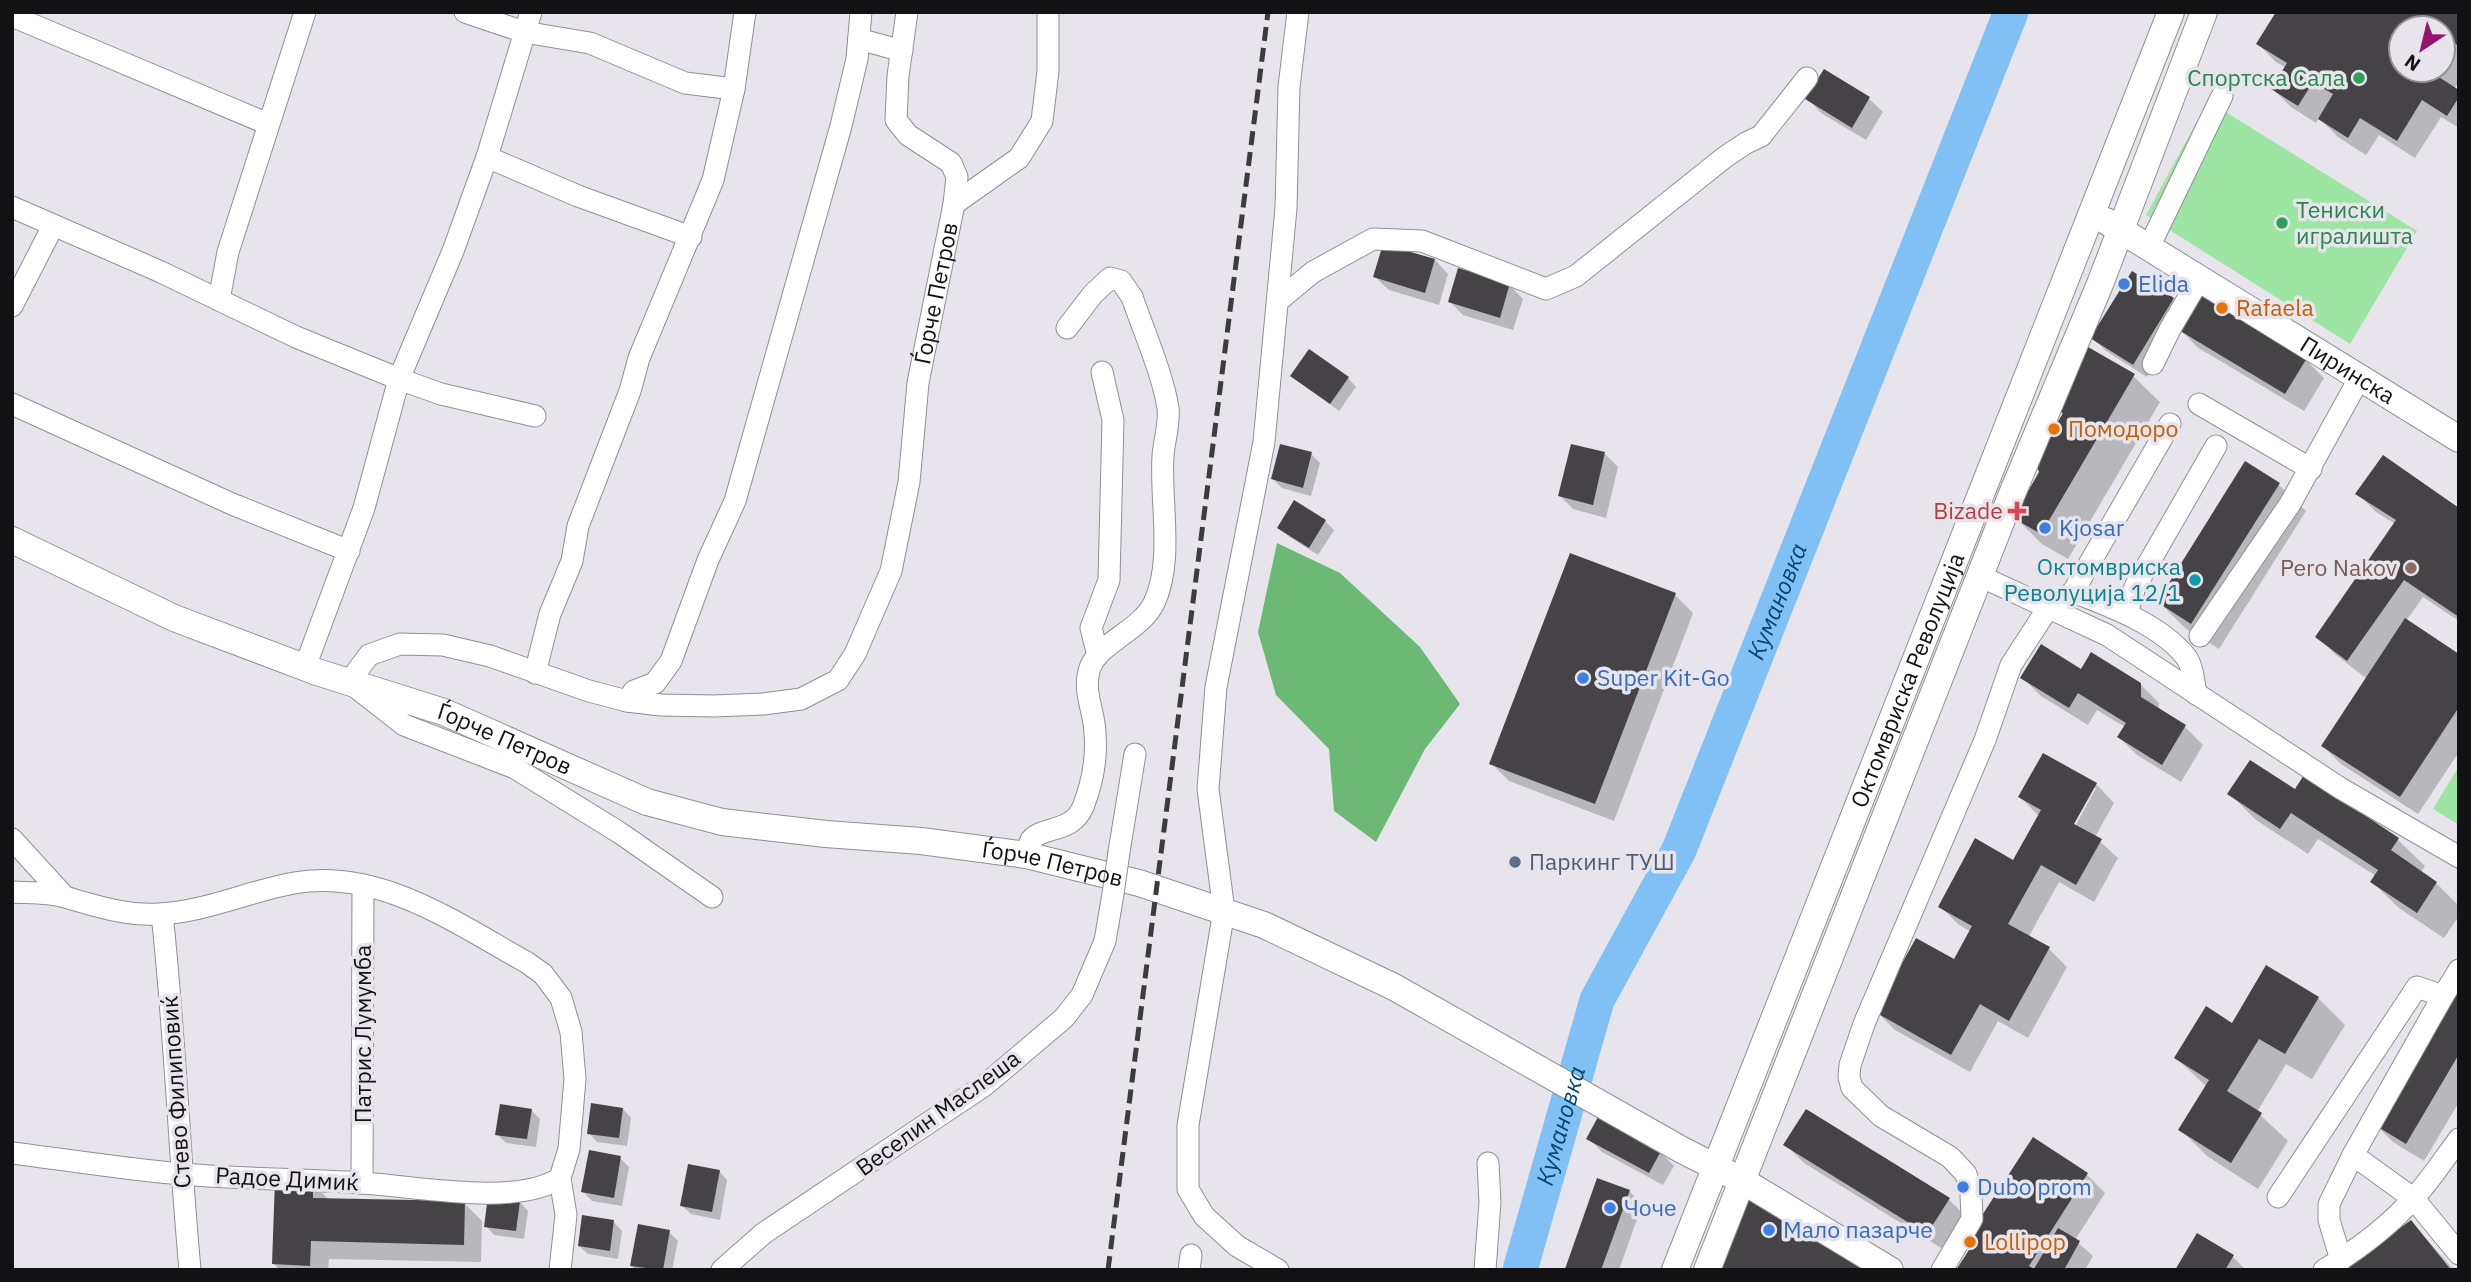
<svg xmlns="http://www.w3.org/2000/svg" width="2471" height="1282" font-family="'IBM Plex Sans',sans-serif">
  <rect width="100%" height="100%" fill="#e7e5eb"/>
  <g fill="#9ce5a3">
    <path d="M2208,101L2417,231L2350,344L2146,215Z"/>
    <path d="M2459,766V825L2433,809Z"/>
  </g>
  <path fill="#6cb975" d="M1277,543L1340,573L1420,647L1460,704L1425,749L1376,842L1334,811L1329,749L1276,695L1258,632Z"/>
  <g fill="#0003" fill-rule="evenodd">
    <path d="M2459,12V82L2454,89L2459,92V128L2441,117L2415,158L2379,135L2366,155L2338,137L2319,118L2316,123L2291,107L2273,89L2286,68L2276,62L2258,44ZM2401,28H2443V70H2401Z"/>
    <path d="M1824,72L1869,99L1883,112L1866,140L1821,113L1808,99Z"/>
    <path d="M1435,260L1448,274L1439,305L1389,290L1375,277Z"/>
    <path d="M2133,274L2173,300L2188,314L2306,360L2324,378L2304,411L2197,347L2178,327L2147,377L2106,351L2092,338Z"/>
    <path d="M1509,285L1523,299L1513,330L1463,315L1450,302Z"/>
    <path d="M1293,376L1348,378L1356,387L1339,411Z"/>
    <path d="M2133,376L2160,402L2068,559L2042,544L2015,517L2041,472L2064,416L2055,407Z"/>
    <path d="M1311,454L1320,463L1311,496L1282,488L1273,479Z"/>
    <path d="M1605,454L1618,467L1606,518L1573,509L1560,496Z"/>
    <path d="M2279,485L2306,511L2219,649L2185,628L2159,602Z"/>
    <path d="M2358,494L2459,510V621L2423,597L2406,621L2459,656V752L2418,814L2341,764L2323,746L2367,679L2336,655L2318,637L2395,524L2376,512Z"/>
    <path d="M1325,521L1334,530L1318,555L1288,536L1280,528Z"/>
    <path d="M1675,595L1693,613L1614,821L1509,781L1491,763Z"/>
    <path d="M2023,678L2140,684L2159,703L2158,710L2185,727L2203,745L2181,782L2137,755L2119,737L2125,727L2097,710L2088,725L2041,696Z"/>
    <path d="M2305,778L2398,840L2425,866L2421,872L2436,883L2459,906V916L2444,938L2399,908L2372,882L2376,876L2318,839L2308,854L2256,820L2230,794L2295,792Z"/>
    <path d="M2096,784L2114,803L2095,837L2118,858L2094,902L2059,882L2028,938L2049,949L2067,967L2028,1038L1998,1021L1970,1072L1895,1030L1877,1012L1955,961L1971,932L1958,924L1940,906L2014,862L2039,816L2020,797ZM2092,788H2096L2072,832L2069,830Z"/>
    <path d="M2459,982V1102L2424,1161L2393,1142L2375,1124Z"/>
    <path d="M2318,998L2345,1025L2312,1079L2286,1064L2257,1112L2288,1141L2258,1189L2207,1156L2180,1129L2207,1087L2176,1058L2233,1025Z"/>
    <path d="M623,1109L631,1118L627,1146L597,1142L589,1133Z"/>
    <path d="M531,1110L540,1119L536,1147L506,1143L497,1134Z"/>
    <path d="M1588,1138L1660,1152L1674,1166L1663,1185L1602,1152Z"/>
    <path d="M2033,1139L2087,1175L2105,1193L2075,1240L2093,1256L2085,1270H1958L1970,1252L1964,1246Z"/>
    <path d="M1786,1145L1948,1199L1967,1217L1946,1251L1804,1163Z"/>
    <path d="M620,1158L629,1167L622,1206L592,1201L583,1192Z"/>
    <path d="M719,1171L727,1180L720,1220L691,1214L682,1206Z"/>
    <path d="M313,1184L329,1200L464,1203L482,1221L481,1262L329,1259L328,1270H280L273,1263Z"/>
    <path d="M1629,1191L1642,1205L1619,1270H1568Z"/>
    <path d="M520,1202L528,1211L524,1239L494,1235L486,1226Z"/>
    <path d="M614,1222L622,1231L618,1259L588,1254L579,1246Z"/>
    <path d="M2411,1222L2454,1270H2347Z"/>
    <path d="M669,1232L678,1241L672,1270H636L632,1266Z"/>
    <path d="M2198,1235L2233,1257L2246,1270H2177Z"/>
  </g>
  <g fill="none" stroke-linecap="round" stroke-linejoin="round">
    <path stroke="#80c0f5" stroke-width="35" id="s1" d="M1520,1270L1597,1000L1679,850L2011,12"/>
  </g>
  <g fill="#464347">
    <path d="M2276,12H2459V46L2454,43L2443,61V28H2401V70H2437L2434,74L2459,90V97L2447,116L2422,100L2397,141L2360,118L2348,138L2318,119L2333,94L2313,82L2298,106L2271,89L2287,63L2256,44Z"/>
    <path d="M1824,69L1870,97L1852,128L1805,99Z"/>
    <path d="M1383,244L1435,259L1425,293L1373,277Z"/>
    <path d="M1458,268L1510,283L1500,318L1448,302Z"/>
    <path d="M2132,271L2174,298L2133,365L2090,338Z"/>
    <path d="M2198,293L2307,358L2285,394L2177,329Z"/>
    <path d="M2088,347L2135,374L2041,534L2013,518L2039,472L2035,461L2063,413L2052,407Z"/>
    <path d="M1309,349L1349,377L1330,404L1290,376Z"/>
    <path d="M1280,444L1312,452L1303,488L1271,479Z"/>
    <path d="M1571,444L1605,452L1593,505L1558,496Z"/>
    <path d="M2383,455L2459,508V617L2404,580L2347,661L2315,637L2396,520L2355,494Z"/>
    <path d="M2245,461L2280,483L2191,624L2157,602Z"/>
    <path d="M1294,500L1326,520L1309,548L1277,528Z"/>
    <path d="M1570,553L1676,593L1595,804L1489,764Z"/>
    <path d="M2405,618L2459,654V707L2400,797L2321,746Z"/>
    <path d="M2041,644L2081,669L2091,652L2141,683V697L2186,725L2162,765L2117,737L2126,723L2078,693L2069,708L2020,678Z"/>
    <path d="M2043,753L2097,783L2074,824L2102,839L2076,885L2041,865L2008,924L2050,947L2009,1021L1980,1004L1951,1055L1875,1012L1916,938L1954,959L1972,926L1938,907L1975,838L2013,860L2041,810L2018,797Z"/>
    <path d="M2250,760L2295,789L2304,775L2399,838L2391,850L2437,882L2417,913L2370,882L2378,870L2291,813L2280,829L2227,794Z"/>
    <path d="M2266,965L2319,997L2285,1054L2259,1039L2227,1091L2262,1113L2231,1163L2178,1130L2209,1080L2174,1058L2206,1006L2232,1023Z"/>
    <path d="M2459,979V1054L2406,1144L2373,1124Z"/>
    <path d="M591,1103L623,1108L619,1138L587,1134Z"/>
    <path d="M500,1104L532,1109L527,1139L495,1135Z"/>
    <path d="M1806,1109L1950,1198L1927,1234L1783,1145Z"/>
    <path d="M1598,1117L1661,1151L1649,1173L1586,1139Z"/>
    <path d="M2033,1137L2088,1173L2029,1266L2034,1269L2058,1228L2080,1241L2064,1270H1956L1969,1250L1962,1246Z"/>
    <path d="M589,1150L621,1156L614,1198L581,1192Z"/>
    <path d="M688,1164L720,1170L712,1212L680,1206Z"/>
    <path d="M1597,1178L1630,1190L1601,1270H1568L1565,1269Z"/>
    <path d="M275,1180L313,1182V1198L465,1201L464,1245L311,1241L310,1266L272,1264Z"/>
    <path d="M1745,1190L1873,1270H1713Z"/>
    <path d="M488,1196L520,1201L516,1231L484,1227Z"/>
    <path d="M582,1215L614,1220L610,1251L578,1246Z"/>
    <path d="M2411,1220L2451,1270H2342Z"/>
    <path d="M638,1224L670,1230L663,1270L630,1266Z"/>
    <path d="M2197,1233L2234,1255L2225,1270H2175Z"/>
  </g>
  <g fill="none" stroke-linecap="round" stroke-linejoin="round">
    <defs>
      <g id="minor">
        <path d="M465,12L524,32L590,43L685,83L734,89"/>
        <path d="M12,16L268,124"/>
        <path d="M859,39L902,51"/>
        <path d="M487,157L578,196L691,237"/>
        <path d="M954,204L1019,158L1042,121L1048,71V12"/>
        <path d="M12,207L161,272L296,337L399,379L441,394L535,416"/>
        <path d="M2149,247L2222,96"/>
        <path d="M219,300L228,252L305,12"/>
        <path d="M1278,301L1313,272L1373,239L1422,241L1546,289L1576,276L1725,157L1746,143L1761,136L1807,78"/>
        <path d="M12,306L53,226"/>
        <path d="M2153,364L2170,329L2200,278"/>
        <path d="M12,404L232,504L349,551"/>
        <path d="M2199,404L2311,469"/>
        <path d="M1980,576L2107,635L2340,788L2459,857"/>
        <path d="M2073,592C2110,606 2161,625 2186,657C2193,666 2194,684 2196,694"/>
        <path d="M2127,613L2135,587L2216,446"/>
        <path d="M2200,636L2290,504L2360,377"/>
        <path d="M1098,655L1091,628L1109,580L1113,420L1102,372"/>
        <path d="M305,667L364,508L399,379L453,251L487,157L531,12"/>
        <path d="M535,673L550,614L572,561L578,526L630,391L639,358L713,180L734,89L745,12"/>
        <path d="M627,701L634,691L655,683L671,661L708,560L735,501L841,126L857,59L861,12"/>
        <path d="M12,839L64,896"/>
        <path d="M1119,852L1135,754"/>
        <path d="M1026,855C1028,850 1029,844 1031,840C1043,826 1072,833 1083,807C1092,784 1097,758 1095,734C1095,713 1083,693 1089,671C1096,643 1140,632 1154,603C1174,561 1160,502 1163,456C1164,441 1170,423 1168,408C1163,375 1143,329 1132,297L1121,281L1110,278L1093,294L1067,328"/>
        <path d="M12,892C29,893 49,892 65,897C96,906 126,916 159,914C205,912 249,891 294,883C379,868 456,923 526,962L543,974L561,998L571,1032L575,1079L569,1149L560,1178L566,1215L560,1270"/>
        <path id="s2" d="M712,897L620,833L515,768L404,725L349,682L369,655L400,644L443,645L490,656L589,691L627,701L661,705L714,706L763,704L801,699L838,680L855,654L891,571L909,482L918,383L954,204L957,177L951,163L908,135L896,120L898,76L907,12"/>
        <path d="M162,914C175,1032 179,1151 190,1270"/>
        <path d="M12,1153C68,1160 125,1169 181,1174C241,1179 301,1179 362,1183C414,1186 516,1207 560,1178"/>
        <path d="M2353,1155L2414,1199L2459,1254"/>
        <path d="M362,1183L363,885"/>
        <path d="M2278,1197L2417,987L2443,996L2459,970"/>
        <path d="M2341,1260L2329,1220V1204L2353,1155L2443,996"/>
        <path d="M722,1270L764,1233L985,1085L1064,1018L1082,995L1105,941L1113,894"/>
        <path d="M1189,1270L1191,1255"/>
        <path d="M1278,1270L1237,1246L1204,1216L1188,1189V1125L1224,911L1208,789L1216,687L1264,442L1286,208L1289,87L1298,12"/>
        <path d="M1485,1270L1490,1202L1488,1163"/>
        <path d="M1942,1270L1972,1219L1971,1194L1966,1174L1950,1157L1881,1116L1852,1088L1849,1077L1850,1065L1864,1024L1985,740L2011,665L2048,608L2073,592L2170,424"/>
        <path d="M2324,1270C2357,1250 2387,1228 2413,1199C2430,1181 2444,1159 2459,1139"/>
      </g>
      <g id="tertiary">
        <path id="s3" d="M2106,221L2459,439"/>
        <path id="s4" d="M12,540L174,618L317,672L444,712L647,802L722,822L826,834L921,841L1026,855L1139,883L1264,925L1394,987L1682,1150L1743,1181L1890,1270"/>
        <path id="s5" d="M1675,1270L2171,12"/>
        <path d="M1707,1270L2012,494L2100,284L2204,12"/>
      </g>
    </defs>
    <use href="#minor" stroke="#908f94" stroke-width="23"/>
    <use href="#tertiary" stroke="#908f94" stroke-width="28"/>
    <use href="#minor" stroke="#fff" stroke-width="21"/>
    <use href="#tertiary" stroke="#fff" stroke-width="26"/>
    <path stroke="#3c3b3e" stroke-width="5" stroke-dasharray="14 7" stroke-linecap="butt" d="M1108,1270L1268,12"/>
    <defs>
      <path id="minor-bridge" d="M1113,894L1119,852"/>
    </defs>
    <use href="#minor-bridge" stroke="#908f94" stroke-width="23" stroke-linecap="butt"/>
    <use href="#minor-bridge" stroke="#fff" stroke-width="21"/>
  </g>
  <g fill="#2e9e5b" stroke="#e7e5eb" stroke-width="2.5">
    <circle cx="2359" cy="78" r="7"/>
    <circle cx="2282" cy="223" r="7"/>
  </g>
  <g fill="#3f7fe0" stroke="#e7e5eb" stroke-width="2.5">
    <circle cx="2124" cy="284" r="7"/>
    <circle cx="2045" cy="528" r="7"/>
    <circle cx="1583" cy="678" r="7"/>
    <circle cx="1963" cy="1187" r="7"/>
    <circle cx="1610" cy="1208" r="7"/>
    <circle cx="1769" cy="1230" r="7"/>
  </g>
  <g fill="#e8710a" stroke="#e7e5eb" stroke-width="2.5">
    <circle cx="2222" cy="308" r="7"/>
    <circle cx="2054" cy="429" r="7"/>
    <circle cx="1970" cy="1242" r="7"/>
  </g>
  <path fill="#e0444e" stroke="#e7e5eb" stroke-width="2.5" d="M2013.5 500.5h7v7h7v7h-7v7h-7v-7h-7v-7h7z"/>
  <circle fill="#8d6e63" stroke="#e7e5eb" stroke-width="2.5" cx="2411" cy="568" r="7"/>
  <circle fill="#0f9aa8" stroke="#e7e5eb" stroke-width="2.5" cx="2195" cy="580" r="7"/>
  <circle fill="#5c6f8a" stroke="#e7e5eb" stroke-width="2.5" cx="1515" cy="862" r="7"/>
  <g text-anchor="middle" stroke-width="7" stroke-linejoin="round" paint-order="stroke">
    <g font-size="23" fill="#27864d" stroke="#e7e5eb" text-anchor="end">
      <text x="2345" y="86">Спортска Сала</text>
      <text x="2296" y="218" text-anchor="start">Тениски<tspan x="2296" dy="26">игралишта</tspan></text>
    </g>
    <g font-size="23" fill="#366cbe" stroke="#e7e5eb" text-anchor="start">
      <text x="2138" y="292">Elida</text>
      <text x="2059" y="536">Kjosar</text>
      <text x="1597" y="686">Super Kit-Go</text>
      <text x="1977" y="1195">Dubo prom</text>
      <text x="1624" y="1216">Чоче</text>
      <text x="1783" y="1238">Мало пазарче</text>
    </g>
    <g font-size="23" fill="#121214" stroke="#e7e5eb">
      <text dy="8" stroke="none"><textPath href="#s2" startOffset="1346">Ѓорче Петров</textPath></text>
      <text dy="8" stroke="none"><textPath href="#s3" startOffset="284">Пиринска</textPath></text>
      <text dy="8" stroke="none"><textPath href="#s5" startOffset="634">Октомвриска Револуција</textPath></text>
      <text dy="8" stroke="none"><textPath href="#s4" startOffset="532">Ѓорче Петров</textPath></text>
      <text dy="8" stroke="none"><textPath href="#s4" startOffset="1099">Ѓорче Петров</textPath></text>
      <text transform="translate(363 1034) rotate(-90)" y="8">Патрис Лумумба</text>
      <text transform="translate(176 1092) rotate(-94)" y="8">Стево Филиповиќ</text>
      <text transform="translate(938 1113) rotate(-36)" y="8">Веселин Маслеша</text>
      <text transform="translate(287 1179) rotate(3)" y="8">Радое Димиќ</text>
    </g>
    <g font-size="23" fill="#c56008" stroke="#e7e5eb" text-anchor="start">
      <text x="2236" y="316">Rafaela</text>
      <text x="2068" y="437">Помодоро</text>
      <text x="1984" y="1250">Lollipop</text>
    </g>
    <g font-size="23" fill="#be3a42" stroke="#e7e5eb" text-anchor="end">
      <text x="2003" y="519">Bizade</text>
    </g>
    <g font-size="23" fill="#0d838f" stroke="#e7e5eb" text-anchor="end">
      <text x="2181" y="575">Октомвриска<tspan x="2181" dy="26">Револуција 12/1</tspan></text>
    </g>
    <g font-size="23" fill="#785e54" stroke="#e7e5eb" text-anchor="end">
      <text x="2397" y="576">Pero Nakov</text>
    </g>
    <g font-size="23" fill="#4e5e75" stroke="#e7e5eb" text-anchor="start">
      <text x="1529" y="870">Паркинг ТУШ</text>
    </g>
    <g font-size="24" font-style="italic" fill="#034670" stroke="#e7e5eb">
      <text dy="8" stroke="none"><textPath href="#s1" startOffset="719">Кумановка</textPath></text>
      <text dy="8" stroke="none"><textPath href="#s1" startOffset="150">Кумановка</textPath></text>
    </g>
  </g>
  <rect width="2471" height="1282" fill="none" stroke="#121214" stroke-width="28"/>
  <g transform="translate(2422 49) rotate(215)"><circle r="33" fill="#e7e5eb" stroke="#929195" stroke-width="2"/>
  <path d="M0-5L12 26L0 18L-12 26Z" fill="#94156f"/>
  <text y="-10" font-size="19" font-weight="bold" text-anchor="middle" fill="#121214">N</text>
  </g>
</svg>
